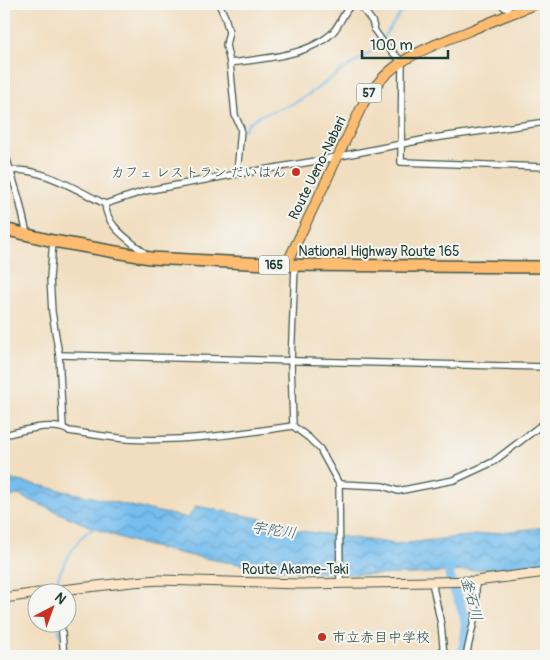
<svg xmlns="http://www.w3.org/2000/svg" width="550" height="660" font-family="Pangolin,'Klee One',sans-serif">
  <defs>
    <pattern id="water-waves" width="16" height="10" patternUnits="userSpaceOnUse" patternTransform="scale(1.25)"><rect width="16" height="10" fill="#76beee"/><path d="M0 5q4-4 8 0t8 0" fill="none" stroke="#609cc2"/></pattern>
  </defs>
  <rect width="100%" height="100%" fill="#f6f6f2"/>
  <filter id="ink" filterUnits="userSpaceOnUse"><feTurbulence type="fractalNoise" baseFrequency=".02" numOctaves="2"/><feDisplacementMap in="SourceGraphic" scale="10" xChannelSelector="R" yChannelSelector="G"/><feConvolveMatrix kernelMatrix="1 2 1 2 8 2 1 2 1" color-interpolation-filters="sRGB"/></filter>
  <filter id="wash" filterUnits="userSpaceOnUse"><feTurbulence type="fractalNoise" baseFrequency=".0096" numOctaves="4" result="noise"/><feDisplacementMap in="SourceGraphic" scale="20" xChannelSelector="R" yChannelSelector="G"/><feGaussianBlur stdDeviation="1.12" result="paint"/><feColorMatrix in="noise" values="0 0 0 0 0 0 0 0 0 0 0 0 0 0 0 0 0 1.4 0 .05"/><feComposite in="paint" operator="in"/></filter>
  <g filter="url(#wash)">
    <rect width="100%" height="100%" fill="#f1dec0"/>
    <path fill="url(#water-waves)" stroke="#4a7e91" d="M4,478C65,490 126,506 188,518L196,506L285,523L295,530L397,544L546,527V563C502,568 459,572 414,574C323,577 229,567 141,544C99,533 59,512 18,495L4,498Z"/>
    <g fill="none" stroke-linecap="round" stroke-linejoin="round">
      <g stroke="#76beee" stroke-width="2">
        <path d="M383,38L407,4"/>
        <path d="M244,130C254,111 279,112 296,102C315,92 331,77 350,65C361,59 373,53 380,42"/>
        <path d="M55,588C57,574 73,546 83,536C86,532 92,530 96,527"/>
        <path d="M58,622L60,636"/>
      </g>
      <path stroke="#76beee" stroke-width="10" d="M448,560C449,568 449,580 453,587C465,615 471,625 461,656"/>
    </g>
  </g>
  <g filter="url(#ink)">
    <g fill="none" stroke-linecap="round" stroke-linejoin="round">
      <defs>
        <g id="street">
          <path d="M219,4L225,17L229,32L226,45L230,63L235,115L241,129L237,174"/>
          <path d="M359,4L372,21L375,31L383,42L402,62L401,162L546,167"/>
          <path d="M500,4L513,13"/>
          <path d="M230,63C261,59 306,56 330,35C340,27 342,13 352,4"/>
          <path d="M4,150L19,199L27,234"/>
          <path d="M4,172C35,163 77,190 105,204L145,191L237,174L310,162L427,139L546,122"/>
          <path d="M105,204C107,229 131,240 148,256"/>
          <path d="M53,241L50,278L52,312L59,355L63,428"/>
          <path d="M59,355L546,367"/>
          <path d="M293,426L291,362L295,266"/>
          <path d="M4,435C22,431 53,421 69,431C88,434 108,437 127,439C182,442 238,434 293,426L309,438L320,449L339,484L340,583"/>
          <path d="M339,484L383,486L398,491L454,480L493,462L540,426L546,424"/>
          <path d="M432,582L441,624L444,656"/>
          <path d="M61,622L64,656"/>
          <path d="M466,656L476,612V581"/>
        </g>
        <g id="secondary">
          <path d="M44,592L132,582L160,580L300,584L432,582L476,581L546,572"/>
          <path d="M4,598L38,593"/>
        </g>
        <path id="primary" d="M286,265L362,106C386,62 421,50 464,33C488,23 512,13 536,4"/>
        <path id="highway" d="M4,229L53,241L150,258L286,265L546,267"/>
      </defs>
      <use href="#street" stroke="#3e5549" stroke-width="8"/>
      <use href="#secondary" stroke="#3e5549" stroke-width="11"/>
      <use href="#primary" stroke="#3e5549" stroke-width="11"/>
      <use href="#highway" stroke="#3e5549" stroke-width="14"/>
      <use href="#street" stroke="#fff" stroke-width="5.5"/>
      <use href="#secondary" stroke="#fee4c6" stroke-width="9"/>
      <use href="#primary" stroke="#fdbc70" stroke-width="9"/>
      <use href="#highway" stroke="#fdbc70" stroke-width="11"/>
    </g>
  </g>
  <g fill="#c8321e" stroke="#f6f6f2" stroke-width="2">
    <circle cx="296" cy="172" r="5"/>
    <circle cx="322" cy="637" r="5"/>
  </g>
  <g text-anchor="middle" stroke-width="4" stroke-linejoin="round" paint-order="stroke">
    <g fill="#f6f6f2" stroke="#60746d" stroke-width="1">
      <rect x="356.5" y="83.5" width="25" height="19" rx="4"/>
      <rect x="259" y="255.5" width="30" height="19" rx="4"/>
    </g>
    <g font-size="12" font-weight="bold" fill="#1f3d34">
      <text x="369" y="97">57</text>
      <text x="274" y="269">165</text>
    </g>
    <g font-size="14" fill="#1f3d34" stroke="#f6f6f2">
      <text transform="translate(317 168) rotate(-64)" y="5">Route Ueno-Nabari</text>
      <text x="379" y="256">National Highway Route 165</text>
      <text x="295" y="574">Route Akame-Taki</text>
    </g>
    <g font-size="14" fill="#1f3d34" stroke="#f6f6f2" text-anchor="end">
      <text x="286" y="177">カフェ レストラン だいはん</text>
      <text x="332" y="642" text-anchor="start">市立赤目中学校</text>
    </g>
    <g font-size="15" font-style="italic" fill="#355d62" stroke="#f6f6f2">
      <text transform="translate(274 530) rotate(8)" y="5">宇陀川</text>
      <text transform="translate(472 599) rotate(75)" y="5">釜石川</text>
    </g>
  </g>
  <rect width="550" height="660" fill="none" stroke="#f6f6f2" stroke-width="20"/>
  <g transform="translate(52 608) rotate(41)"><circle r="24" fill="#f6f6f2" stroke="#a0aca6"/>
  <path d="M0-4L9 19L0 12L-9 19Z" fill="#c8321e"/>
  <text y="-8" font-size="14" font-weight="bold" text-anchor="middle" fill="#1f3d34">N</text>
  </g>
  <path d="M362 50v8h86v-8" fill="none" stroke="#1f3d34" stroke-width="2.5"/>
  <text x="370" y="50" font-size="15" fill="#1f3d34" stroke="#f6f6f2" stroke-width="4" paint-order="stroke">100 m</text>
</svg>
